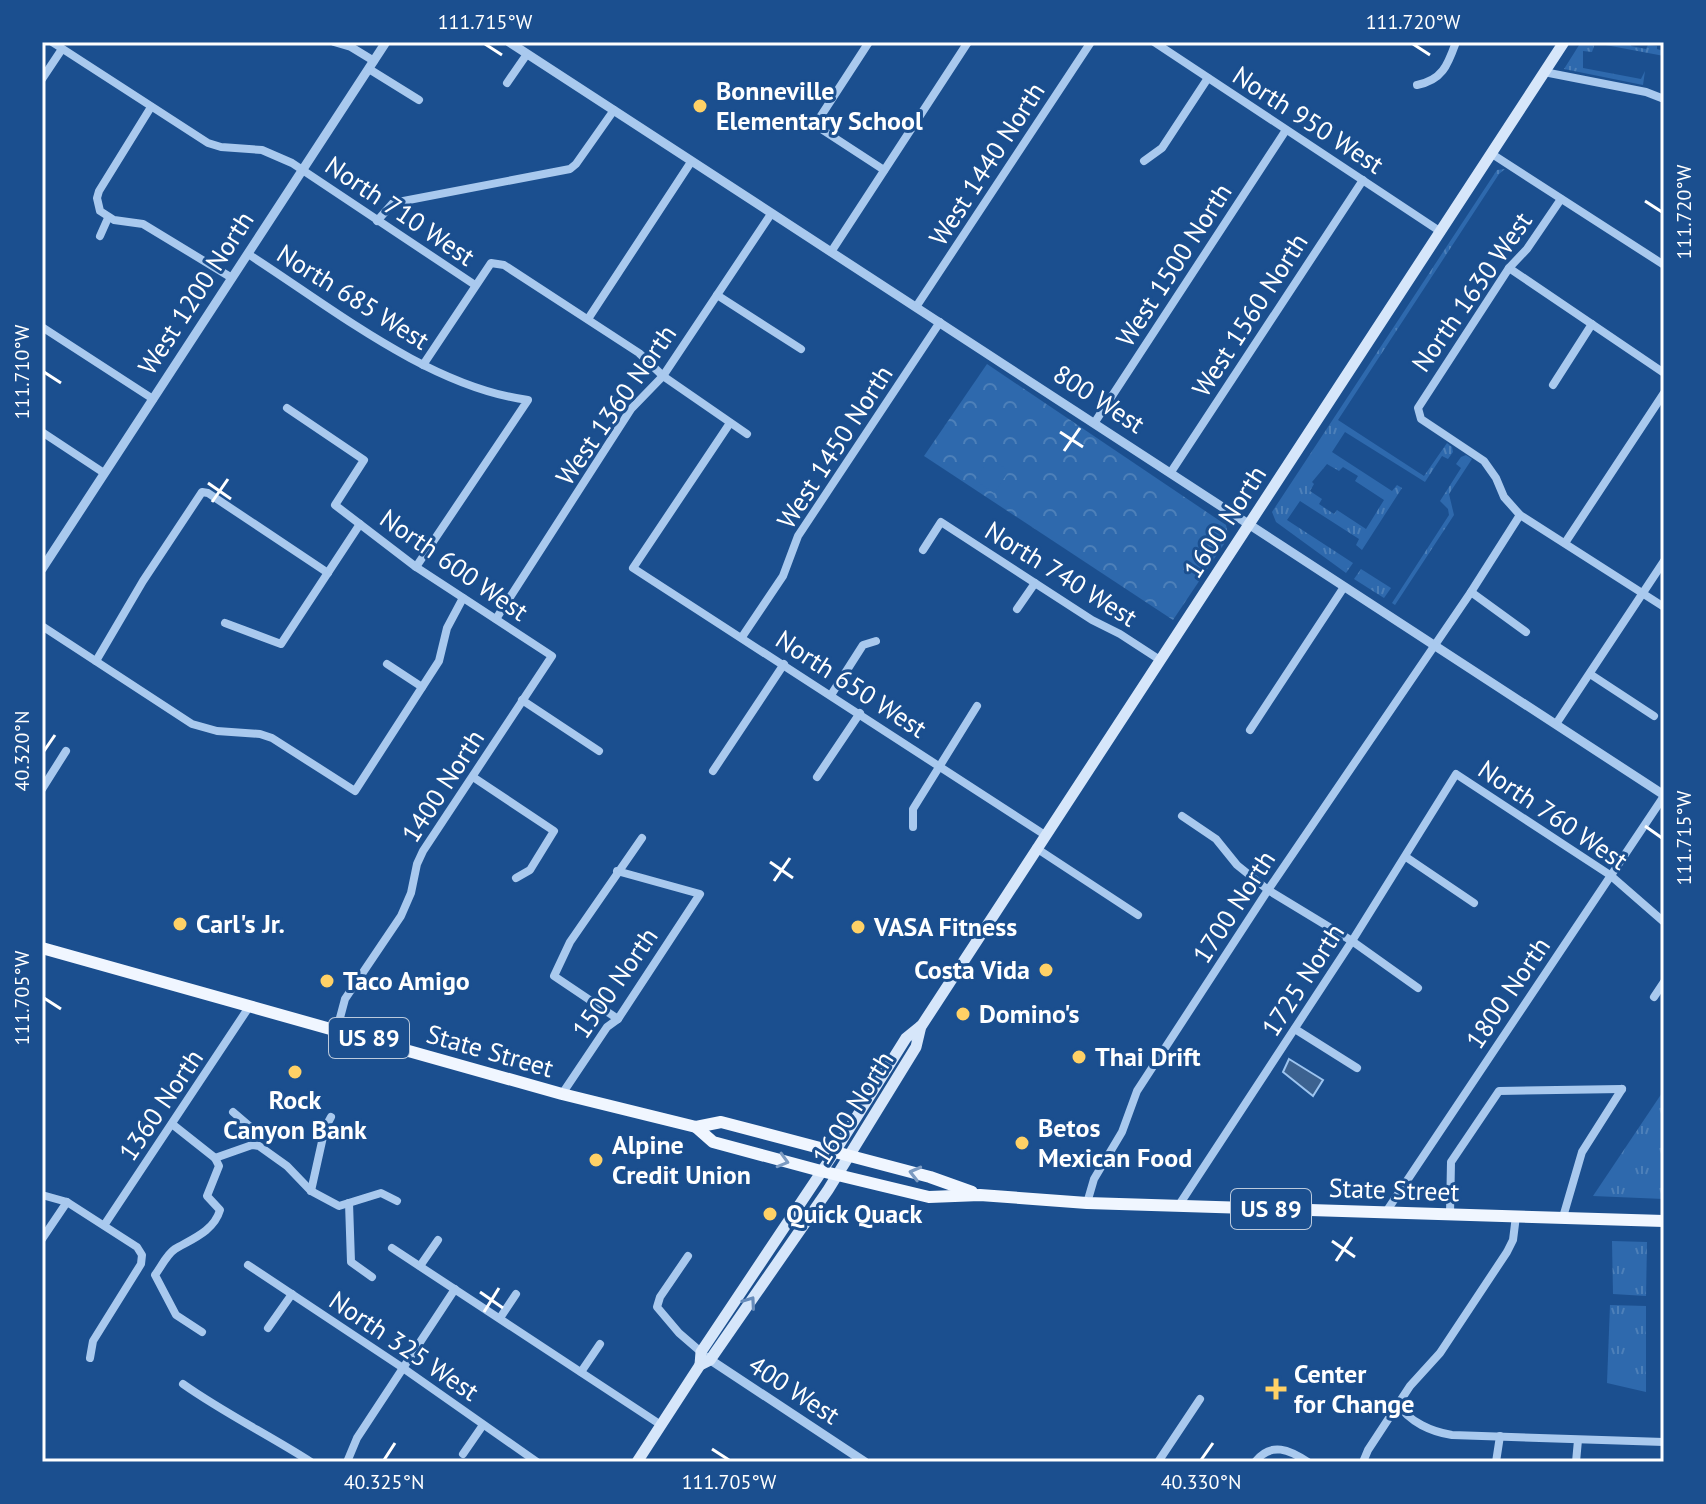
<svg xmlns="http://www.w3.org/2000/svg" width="1706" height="1504" font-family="'PT Sans',sans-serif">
  <defs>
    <pattern id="grass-tufts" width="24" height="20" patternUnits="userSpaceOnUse" patternTransform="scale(2)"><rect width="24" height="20" fill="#2e69ad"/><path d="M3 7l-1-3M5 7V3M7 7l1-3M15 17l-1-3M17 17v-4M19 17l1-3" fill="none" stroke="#4d80b9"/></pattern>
    <pattern id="forest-crowns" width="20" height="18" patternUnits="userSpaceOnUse" patternTransform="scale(2)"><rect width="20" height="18" fill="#2e69ad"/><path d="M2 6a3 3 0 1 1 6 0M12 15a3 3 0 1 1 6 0" fill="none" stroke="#4d80b9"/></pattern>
  </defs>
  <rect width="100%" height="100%" fill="#1b4f8f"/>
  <g fill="url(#grass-tufts)" fill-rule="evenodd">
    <path d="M1581,42L1628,44L1632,42L1631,46L1646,49L1648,45L1657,46V49L1664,51V56L1595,43L1592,52L1583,51V68L1641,79L1645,71L1643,85L1564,69Z"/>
    <path d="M1505,169L1499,174L1338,420L1424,476L1447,443L1452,447L1453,452L1448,459L1442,456L1425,482L1345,432L1332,452L1392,491L1397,485L1402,488L1362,550L1356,545L1359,539L1300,501L1287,520L1353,563L1346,573L1276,522L1272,512L1497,170ZM1327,464L1339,471L1343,467L1358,476L1355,481L1384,500L1366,529L1337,510L1334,514L1319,504L1322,499L1310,491L1314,484L1312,482Z"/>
    <path d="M1466,455L1472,459L1449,494L1454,515L1395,605L1392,603L1449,515L1448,509L1440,501L1461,468L1456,464L1461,457Z"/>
    <path d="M1361,569L1391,588L1384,598L1354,579Z"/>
    <path d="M1664,1090V1199L1593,1196Z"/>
    <path d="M1612,1241L1647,1242L1646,1296L1613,1294Z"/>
    <path d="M1610,1305L1646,1306V1392L1607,1383Z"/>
  </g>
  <path fill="url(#forest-crowns)" d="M987,364L1226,525L1228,534L1224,544L1173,620L924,456Z"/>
  <path fill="#2e69ad" d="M990,458L1009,471L994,493L975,480Z"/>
  <path fill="#3c6290" stroke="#9cc4f0" stroke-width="2" d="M1289,1059L1323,1080L1313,1096L1283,1072Z"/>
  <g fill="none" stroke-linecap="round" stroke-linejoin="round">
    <g stroke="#a9c9ee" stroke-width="8">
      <path d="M52,42L208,143L221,147L262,150L292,163L475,285"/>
      <path d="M334,42L351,47L374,61"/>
      <path d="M869,42L815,125L884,170"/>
      <path d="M1154,42L1441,232"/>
      <path d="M369,69L419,100"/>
      <path d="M1544,72L1646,92L1664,99"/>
      <path d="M42,79L62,49"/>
      <path d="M507,83L527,54"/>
      <path d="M1417,85C1443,80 1448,64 1456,42"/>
      <path d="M151,107L99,191L97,198L100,211L114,220L143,224L232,278"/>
      <path d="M1492,154L1664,265"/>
      <path d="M1144,161L1162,148L1208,78"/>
      <path d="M1561,199L1527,249L1509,268L1418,408L1421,419L1484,461L1496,478L1504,497L1520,515L1664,607"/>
      <path d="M377,221L393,203L570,169L576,164L614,110"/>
      <path d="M100,236L108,218"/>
      <path d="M831,252L968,42"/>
      <path d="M248,254C331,307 429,387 528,400L416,567"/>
      <path d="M1509,268L1664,373"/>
      <path d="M717,295L801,349"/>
      <path d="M916,307L1091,42"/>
      <path d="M588,319L691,162"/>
      <path d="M42,327L153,399"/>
      <path d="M423,365L491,263L504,265L639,353L663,376L747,434"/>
      <path d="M1553,385L1592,324"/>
      <path d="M287,408L364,460L335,505L416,567L552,656L423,851L417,864L411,893L401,916L345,999L337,1029"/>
      <path d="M1095,422L1286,130"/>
      <path d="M730,423L633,568L1045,835"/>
      <path d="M42,432L104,473"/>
      <path d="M1171,472L1363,180"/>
      <path d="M1565,543L1664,393"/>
      <path d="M923,550L941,522L1092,620L1120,634L1160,660"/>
      <path d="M1471,592L1526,632"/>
      <path d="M1017,609L1035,583"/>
      <path d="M496,619L631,409L663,376L771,214"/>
      <path d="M225,623L281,644L360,524"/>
      <path d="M42,626L192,724L217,731L260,734L272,738L355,791L439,661L447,628L463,598"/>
      <path d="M742,637L783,576L798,536L940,322"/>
      <path d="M96,661L143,581L202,492L208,493L328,573"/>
      <path d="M387,664L422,687"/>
      <path d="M1590,674L1654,716"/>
      <path d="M831,695L863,645L876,641"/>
      <path d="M522,700L599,751"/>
      <path d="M1556,724L1664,561"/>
      <path d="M1250,730L1344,587"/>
      <path d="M713,771L784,664"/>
      <path d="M473,777L554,831L530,870L516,878"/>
      <path d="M817,777L860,713"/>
      <path d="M42,789L66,751"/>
      <path d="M1182,816L1216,839L1237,865L1268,890L1352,941L1418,988"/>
      <path d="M913,827V809L977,706"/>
      <path d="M1036,848L1138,915"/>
      <path d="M1406,857L1474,903"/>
      <path d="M1654,997L1664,982"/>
      <path d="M618,1019L554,976L570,942L642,838"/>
      <path d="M1295,1029L1357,1068"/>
      <path d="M562,1094L607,1027L618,1019L700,894L617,871"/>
      <path d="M233,1112L254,1130L252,1145"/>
      <path d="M172,1124L215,1158"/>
      <path d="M215,1158L252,1145L259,1146L287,1166L311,1191L339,1206L381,1193L397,1201"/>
      <path d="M311,1191L325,1128L331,1117"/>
      <path d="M42,1195L67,1202L137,1247L142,1255L141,1264L93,1341L90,1358"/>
      <path d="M349,1203L351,1262L372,1277"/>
      <path d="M1087,1203L1094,1179L1122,1132L1137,1091L1268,890L1471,592L1520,515"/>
      <path d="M1179,1205L1352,941L1456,774L1610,875L1664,922"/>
      <path d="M1386,1212L1664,796"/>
      <path d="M1450,1214L1451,1162L1499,1091L1622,1089"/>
      <path d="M1563,1217L1582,1152L1622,1089"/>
      <path d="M105,1224L249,1007"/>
      <path d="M42,1239L67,1202"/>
      <path d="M392,1248L661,1425"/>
      <path d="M688,1256L660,1297L657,1307L679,1333L701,1352"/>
      <path d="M248,1265L403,1368L537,1462"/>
      <path d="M420,1266L438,1240"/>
      <path d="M500,1318L516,1294"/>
      <path d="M268,1328L292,1294"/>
      <path d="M202,1332L176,1315L155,1275C161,1267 167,1254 175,1249C192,1239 214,1231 220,1210L207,1196L219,1166L215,1158"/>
      <path d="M581,1372L600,1344"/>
      <path d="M183,1384C224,1413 269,1435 311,1462"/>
      <path d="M1398,1404C1409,1422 1432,1432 1452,1435L1664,1442"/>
      <path d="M463,1454L483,1425"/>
      <path d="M347,1462L357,1438L455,1289"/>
      <path d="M1158,1462L1200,1399"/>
      <path d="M1255,1462C1271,1441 1290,1450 1308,1462"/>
      <path d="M1363,1462L1368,1450L1410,1386L1440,1353L1507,1252L1513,1240L1516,1216"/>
      <path d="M1496,1462L1500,1436"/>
      <path d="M1576,1462L1578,1440"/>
    </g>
    <g stroke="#a9c9ee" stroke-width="9">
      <path d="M509,42L1664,795"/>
      <path d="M42,569L386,42"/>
      <path d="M706,1357L865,1462"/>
    </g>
    <g stroke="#d6e6fa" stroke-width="11">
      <path d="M700,1365L701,1352L834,1153L906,1038L922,1025L1564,42"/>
      <path d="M637,1462L700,1365L710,1360L828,1190L916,1047L921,1026"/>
    </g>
    <g stroke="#f0f6ff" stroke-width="12">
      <path d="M42,948L562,1094L696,1127L721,1122L930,1177L972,1192"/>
      <path d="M696,1127L713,1142L821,1171L929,1197L980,1195L1087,1203L1664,1221"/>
    </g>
  </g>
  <defs><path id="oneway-chevron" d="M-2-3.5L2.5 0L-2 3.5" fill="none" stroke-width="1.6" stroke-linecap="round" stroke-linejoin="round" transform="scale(2)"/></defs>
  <g stroke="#7b9ac1">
    <use href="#oneway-chevron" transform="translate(783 1161) rotate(16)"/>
    <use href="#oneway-chevron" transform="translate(915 1173) rotate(-166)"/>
  </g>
  <use stroke="#668bba" href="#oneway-chevron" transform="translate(750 1302) rotate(-55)"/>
  <path fill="none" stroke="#fff" stroke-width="3" d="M485,44L502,55M1413,44L1430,55M1645,201L1662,212M44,372L61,383M1060,432L1083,447M1064,451L1080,428M208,483L231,499M212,502L228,479M44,751L55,735M1645,826L1662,838M770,862L793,878M774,881L790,858M44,998L61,1009M1332,1241L1355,1257M1336,1261L1352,1237M480,1292L503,1308M484,1312L499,1288M712,1449L729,1460M384,1460L395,1443M1201,1460L1213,1443"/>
  <g fill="#ffd166" stroke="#1b4f8f" stroke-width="3">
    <circle cx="700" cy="106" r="8"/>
    <circle cx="180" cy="924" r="8"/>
    <circle cx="858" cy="927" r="8"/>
    <circle cx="1046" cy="970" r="8"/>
    <circle cx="327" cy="981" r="8"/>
    <circle cx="963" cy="1014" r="8"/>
    <circle cx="1079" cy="1057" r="8"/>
    <circle cx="295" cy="1072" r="8"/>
    <circle cx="1022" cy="1143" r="8"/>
    <circle cx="596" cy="1160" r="8"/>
    <circle cx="770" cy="1214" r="8"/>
    <path d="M1272 1377h8v8h8v8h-8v8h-8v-8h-8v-8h8z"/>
  </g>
  <g text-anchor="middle" stroke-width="6" stroke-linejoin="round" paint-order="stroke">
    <g fill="#1b4f8f" stroke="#bbcadd" stroke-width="2">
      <rect x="329" y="1018" width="80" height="40" rx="6"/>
      <rect x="1231" y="1189" width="80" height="40" rx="6"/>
    </g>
    <g font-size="24" font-weight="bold" fill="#fff">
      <text x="369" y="1046">US 89</text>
      <text x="1271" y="1217">US 89</text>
    </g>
    <g font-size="26" font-weight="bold" fill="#fff" stroke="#1b4f8f" text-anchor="start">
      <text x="716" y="100">Bonneville<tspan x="716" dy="30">Elementary School</tspan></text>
      <text x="196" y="933">Carl's Jr.</text>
      <text x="874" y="936">VASA Fitness</text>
      <text x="1030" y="979" text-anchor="end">Costa Vida</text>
      <text x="343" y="990">Taco Amigo</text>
      <text x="979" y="1023">Domino's</text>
      <text x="1095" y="1066">Thai Drift</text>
      <text x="295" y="1109" text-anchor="middle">Rock<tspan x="295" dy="30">Canyon Bank</tspan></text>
      <text x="1038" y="1137">Betos<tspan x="1038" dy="30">Mexican Food</tspan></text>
      <text x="612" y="1154">Alpine<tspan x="612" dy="30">Credit Union</tspan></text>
      <text x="786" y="1223">Quick Quack</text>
      <text x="1294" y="1383">Center<tspan x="1294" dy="30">for Change</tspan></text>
    </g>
    <g font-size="26" fill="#fff" stroke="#1b4f8f">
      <text transform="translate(1308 120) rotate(33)" y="9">North 950 West</text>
      <text transform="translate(987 164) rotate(-57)" y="9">West 1440 North</text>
      <text transform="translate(400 211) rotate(34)" y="9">North 710 West</text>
      <text transform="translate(1174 265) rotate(-57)" y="9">West 1500 North</text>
      <text transform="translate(1472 292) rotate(-55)" y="9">North 1630 West</text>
      <text transform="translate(196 293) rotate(-57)" y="9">West 1200 North</text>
      <text transform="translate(353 297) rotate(32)" y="9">North 685 West</text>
      <text transform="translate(1250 315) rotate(-57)" y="9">West 1560 North</text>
      <text transform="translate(1099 399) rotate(33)" y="9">800 West</text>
      <text transform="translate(616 405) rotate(-55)" y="9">West 1360 North</text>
      <text transform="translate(835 447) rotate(-57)" y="9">West 1450 North</text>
      <text transform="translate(1225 522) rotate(-57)" y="9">1600 North</text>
      <text transform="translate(454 565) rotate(35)" y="9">North 600 West</text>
      <text transform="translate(1061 574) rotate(32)" y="9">North 740 West</text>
      <text transform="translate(851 684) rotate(33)" y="9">North 650 West</text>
      <text transform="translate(443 786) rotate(-57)" y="9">1400 North</text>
      <text transform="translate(1553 815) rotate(34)" y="9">North 760 West</text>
      <text transform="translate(1234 907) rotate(-57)" y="9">1700 North</text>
      <text transform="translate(1303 980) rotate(-57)" y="9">1725 North</text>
      <text transform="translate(615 983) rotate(-55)" y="9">1500 North</text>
      <text transform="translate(1508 993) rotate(-56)" y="9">1800 North</text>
      <text transform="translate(490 1051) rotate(16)" y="9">State Street</text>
      <text transform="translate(161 1105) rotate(-56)" y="9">1360 North</text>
      <text transform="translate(853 1108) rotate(-58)" y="9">1600 North</text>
      <text transform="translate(1394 1190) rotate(2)" y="9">State Street</text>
      <text transform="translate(404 1346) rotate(34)" y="9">North 325 West</text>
      <text transform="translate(794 1390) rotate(33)" y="9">400 West</text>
    </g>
  </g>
  <rect width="1706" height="1504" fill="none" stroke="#1b4f8f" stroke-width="88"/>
  <rect x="44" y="44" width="1618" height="1416" fill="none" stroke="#fff" stroke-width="3"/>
  <g font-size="20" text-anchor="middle" fill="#fff">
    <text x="485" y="29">111.715°W</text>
    <text x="1413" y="29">111.720°W</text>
    <text transform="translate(1684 212) rotate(-90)" y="7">111.720°W</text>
    <text transform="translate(22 372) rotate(-90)" y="7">111.710°W</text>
    <text transform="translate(22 751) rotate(-90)" y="7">40.320°N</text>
    <text transform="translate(1684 838) rotate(-90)" y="7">111.715°W</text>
    <text transform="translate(22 998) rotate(-90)" y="7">111.705°W</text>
    <text x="384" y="1489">40.325°N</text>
    <text x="729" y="1489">111.705°W</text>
    <text x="1201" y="1489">40.330°N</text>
  </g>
</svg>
